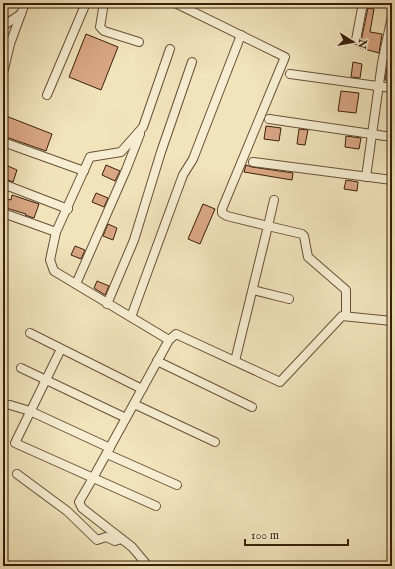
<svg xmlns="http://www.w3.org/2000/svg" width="395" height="569" font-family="'IM FELL English',serif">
  <rect width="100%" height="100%" fill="#f1e3ba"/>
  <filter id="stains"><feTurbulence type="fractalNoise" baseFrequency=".005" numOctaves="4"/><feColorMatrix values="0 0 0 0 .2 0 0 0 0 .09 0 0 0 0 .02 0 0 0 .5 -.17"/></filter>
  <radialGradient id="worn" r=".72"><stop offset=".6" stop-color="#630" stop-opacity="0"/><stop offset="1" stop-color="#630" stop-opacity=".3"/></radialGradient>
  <g fill="#daa784" stroke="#391f0a">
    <path d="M368,8L374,9L370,32L382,34L379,53L357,47L361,41Z"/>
    <path d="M86,34L118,47L101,90L69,77Z"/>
    <path d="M392,42V81L385,80Z"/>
    <path d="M353,62L362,64L360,78L351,77Z"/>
    <path d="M341,91L359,93L356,113L338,111Z"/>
    <path d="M6,116L52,134L46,151L3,136V125Z"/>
    <path d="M266,126L281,128L279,141L264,139Z"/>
    <path d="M299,129L308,130L305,145L297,144Z"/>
    <path d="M346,136L361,138L359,149L345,147Z"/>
    <path d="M106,165L120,171L115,181L102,175Z"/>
    <path d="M246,165L252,167L293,173L292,180L244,172Z"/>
    <path d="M8,166L17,170L13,182L3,178Z"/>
    <path d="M346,180L358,182L357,191L344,189Z"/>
    <path d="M96,193L108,198L104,207L92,202Z"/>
    <path d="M12,195L39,204L34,218L25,215L26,214L3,207V198L11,200Z"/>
    <path d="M203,204L215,209L200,244L188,239Z"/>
    <path d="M108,224L117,228L113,240L103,236Z"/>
    <path d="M75,246L85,250L81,259L71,255Z"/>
    <path d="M97,281L109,286L105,295L94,288Z"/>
  </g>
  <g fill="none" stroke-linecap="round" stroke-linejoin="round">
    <defs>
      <g id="minor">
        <path d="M104,3L100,27L104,31L139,42"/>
        <path d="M175,3L285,57L222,209V213L227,216L268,226L235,361"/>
        <path d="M3,26L21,14"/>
        <path d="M356,40L363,3"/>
        <path d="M3,73L10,44L25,3"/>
        <path d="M290,74L392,88"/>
        <path d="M47,95L86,3"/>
        <path d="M269,119L392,137"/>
        <path d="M3,142L84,171"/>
        <path d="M253,162L392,180"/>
        <path d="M366,177L382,63L392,16"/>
        <path d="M3,184L68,209"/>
        <path d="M274,200L268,226L302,234L304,236L308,257L346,290V315"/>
        <path d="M3,213L56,232"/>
        <path d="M76,284L126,170L140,134"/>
        <path d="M253,290L289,299"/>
        <path d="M107,304L134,240L161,152L192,62"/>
        <path d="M131,317L183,175L193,159L241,35"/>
        <path d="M30,333L142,389"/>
        <path d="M169,340L54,271L50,260L56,232L90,157L121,152L143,127L170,49"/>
        <path d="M61,349L15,443L156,506"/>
        <path d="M157,361L252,407"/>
        <path d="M21,368L126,418"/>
        <path d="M134,404L215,442"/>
        <path d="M10,405L30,411L110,448"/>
        <path d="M107,454L177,485"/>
        <path d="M17,474L67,511L97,540L106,537L115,541L121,539"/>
        <path d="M148,566L132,547L82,508L79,502L93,478L169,340L176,334L280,382L342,316L392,321"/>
      </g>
    </defs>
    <use href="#minor" stroke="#675036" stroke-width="10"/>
    <use href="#minor" stroke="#f6edd2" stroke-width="8"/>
  </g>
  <rect width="395" height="569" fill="none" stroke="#f1e3ba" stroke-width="16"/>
  <rect x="4" y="4" width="387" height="561" fill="none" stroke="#391f0a" stroke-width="2"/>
  <rect x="8" y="8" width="379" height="553" fill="none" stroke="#391f0a"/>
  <g transform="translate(353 42) rotate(101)" stroke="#f6edd2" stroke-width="3" paint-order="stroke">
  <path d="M0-3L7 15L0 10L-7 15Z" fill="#391f0a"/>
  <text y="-6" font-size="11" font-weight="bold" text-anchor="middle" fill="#391f0a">N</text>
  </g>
  <path d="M245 539v6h103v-6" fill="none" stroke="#391f0a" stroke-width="2"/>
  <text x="251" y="539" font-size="12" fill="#391f0a" stroke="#f6edd2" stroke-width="3" paint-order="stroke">100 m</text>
  <rect width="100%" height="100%" filter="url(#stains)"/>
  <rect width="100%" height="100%" fill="url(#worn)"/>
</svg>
